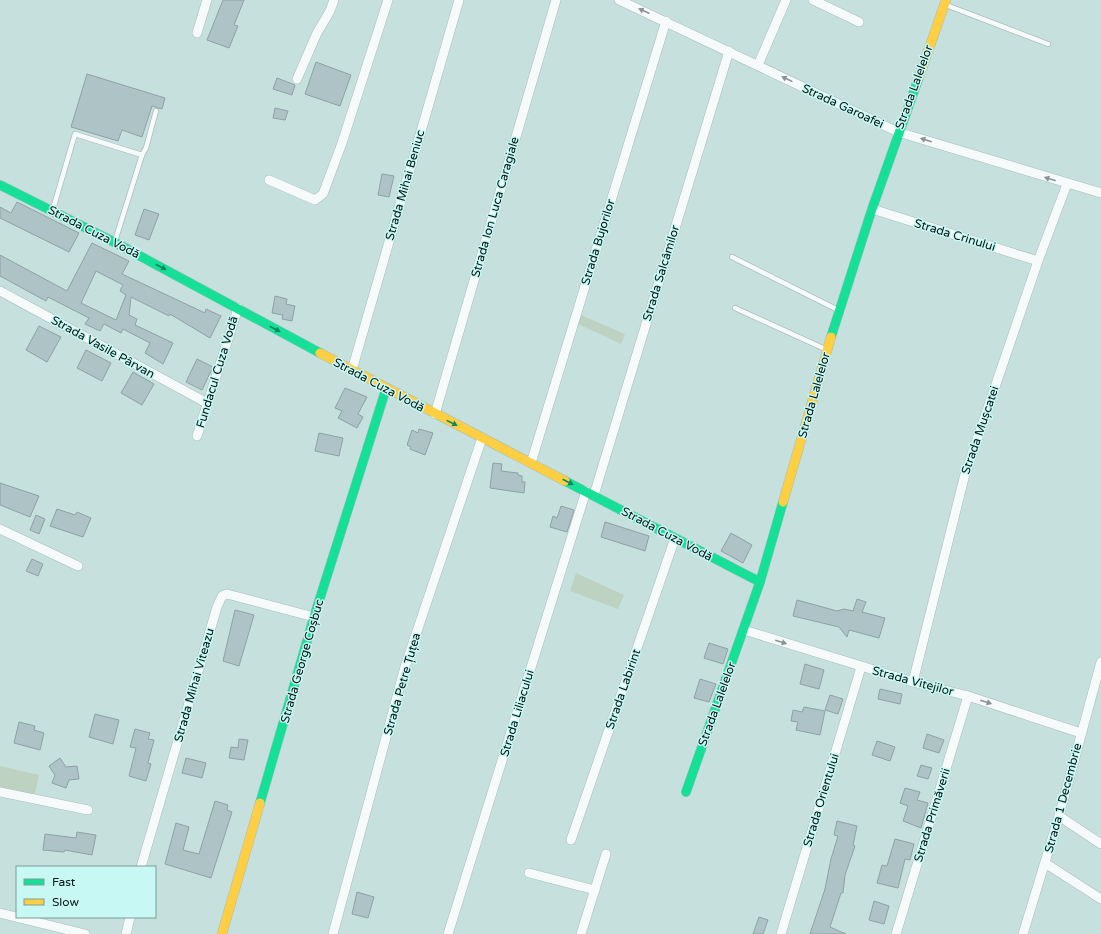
<svg xmlns="http://www.w3.org/2000/svg" width="1101" height="934" font-family="'Varela Round',sans-serif">
  <rect width="100%" height="100%" fill="#c6e0de"/>
  <g fill="#bed2c1">
    <path d="M581,315L625,334L621,344L578,324Z"/>
    <path d="M576,573L624,595L618,609L570,591Z"/>
    <path d="M0,766L39,775L33,802L0,794Z"/>
  </g>
  <g fill="#adc3c5" stroke="#8ea2a4" fill-rule="evenodd">
    <path d="M223,0H244L234,25L238,26L229,48L207,40Z"/>
    <path d="M316,62L351,75L340,106L305,94Z"/>
    <path d="M87,74L165,98L162,109L152,106L142,137L122,130L118,141L71,127Z"/>
    <path d="M277,78L295,85L292,95L273,89Z"/>
    <path d="M275,108L288,111L285,120L273,118Z"/>
    <path d="M382,174L394,176L389,197L378,195Z"/>
    <path d="M17,202L79,233L69,252L0,218V207L11,213Z"/>
    <path d="M144,209L159,214L149,240L135,235Z"/>
    <path d="M92,243L129,261L122,274L205,313L206,309L221,316L210,338L170,314L169,316L131,297L129,315L137,319L135,325L173,343L163,364L145,353L150,343L123,329L121,333L104,324L100,331L85,324L89,318L48,297L46,301L0,276V255L67,291ZM96,271L123,285L120,291L126,295L116,320L81,303Z"/>
    <path d="M275,296L287,299L286,304L295,306L292,321L282,319L283,315L272,313Z"/>
    <path d="M39,326L61,337L47,362L26,350Z"/>
    <path d="M86,350L111,363L102,381L77,368Z"/>
    <path d="M197,359L213,367L202,390L186,382Z"/>
    <path d="M133,372L154,384L142,405L121,393Z"/>
    <path d="M345,388L367,397L358,414L363,417L357,428L338,418L342,411L335,408Z"/>
    <path d="M419,429L433,433L425,455L410,449L411,447L407,445L412,430L418,433Z"/>
    <path d="M319,433L343,438L339,456L315,451Z"/>
    <path d="M493,463L502,464L501,471L518,473V475L522,476V482H525L524,493L490,488Z"/>
    <path d="M0,483L39,496L30,517L0,505Z"/>
    <path d="M561,506L574,510L567,532L550,527L553,516L557,518Z"/>
    <path d="M57,509L75,515L77,512L91,518L83,537L50,526Z"/>
    <path d="M36,515L45,519L39,534L30,530Z"/>
    <path d="M605,522L649,536L645,551L601,537Z"/>
    <path d="M731,533L752,545L743,563L721,551Z"/>
    <path d="M32,559L43,564L38,576L26,571Z"/>
    <path d="M857,599L866,602L862,612L885,618L879,638L849,630L847,637L839,627L793,616L797,600L837,611L844,609L853,611Z"/>
    <path d="M235,610L254,615L239,666L223,661Z"/>
    <path d="M709,643L728,649L723,664L704,658Z"/>
    <path d="M805,664L824,670L819,689L800,684Z"/>
    <path d="M700,679L716,684L709,702L694,698Z"/>
    <path d="M880,689L902,694L900,704L878,699Z"/>
    <path d="M830,695L843,699L838,714L825,710Z"/>
    <path d="M804,707L825,711L820,735L796,730L798,722L791,721L793,710L802,712Z"/>
    <path d="M95,714L119,720L113,744L89,737Z"/>
    <path d="M19,722L35,726L34,730L44,733L40,750L14,743Z"/>
    <path d="M135,729L150,733L148,739L154,740L148,763L151,764L146,781L129,776L136,748L130,747Z"/>
    <path d="M927,734L944,740L939,753L923,748Z"/>
    <path d="M239,739L248,740L244,760L229,758L231,747L238,748Z"/>
    <path d="M877,741L895,747L890,761L872,755Z"/>
    <path d="M60,758L66,767L77,766L79,779L69,780L66,788L52,783L55,775L49,766Z"/>
    <path d="M186,758L206,763L202,778L182,773Z"/>
    <path d="M921,765L932,768L928,779L917,776Z"/>
    <path d="M905,788L920,792L917,800L928,803L921,828L903,821L908,806L900,803Z"/>
    <path d="M215,801L228,805L227,810L232,812L211,878L165,864L176,823L189,827L183,850L199,854Z"/>
    <path d="M837,821L857,826L853,845L855,846L845,875L843,893H841L830,927L846,934H810L825,889L831,859L838,836L834,835Z"/>
    <path d="M77,832L96,835L92,855L65,850L64,852L43,850L45,834L76,838Z"/>
    <path d="M895,839L914,844L910,860L905,859L898,888L877,883L882,865L887,866Z"/>
    <path d="M357,892L374,897L368,918L352,914Z"/>
    <path d="M874,901L889,906L884,924L869,920Z"/>
    <path d="M759,917L768,920L763,934H753Z"/>
  </g>
  <g fill="none" stroke-linecap="round" stroke-linejoin="round">
    <defs>
      <g id="lane">
        <path d="M946,5L1048,44"/>
        <path d="M142,155L146,148L156,111"/>
        <path d="M53,209L75,134L142,155L115,241"/>
        <path d="M732,257L838,310"/>
        <path d="M735,308L825,349"/>
      </g>
      <g id="street">
        <path d="M619,0L898,132L1101,193"/>
        <path d="M813,0L859,22"/>
        <path d="M197,33L207,0"/>
        <path d="M758,65L786,0"/>
        <path d="M297,79L317,33L330,11L334,0"/>
        <path d="M269,180L315,200L323,194L342,143L388,0"/>
        <path d="M872,209L1038,261"/>
        <path d="M0,291L207,403"/>
        <path d="M352,370L459,0"/>
        <path d="M435,414L556,0"/>
        <path d="M197,436L238,308"/>
        <path d="M531,463L666,21"/>
        <path d="M594,495L729,51"/>
        <path d="M0,529L78,566"/>
        <path d="M744,630L913,682L968,696L1081,733"/>
        <path d="M913,682L964,478L1038,261L1067,184"/>
        <path d="M0,792L88,810"/>
        <path d="M1059,816L1101,844"/>
        <path d="M571,840L675,538"/>
        <path d="M1045,863L1101,899"/>
        <path d="M141,867L217,607L222,596L227,594L314,617"/>
        <path d="M529,873L595,890"/>
        <path d="M0,913L85,934"/>
        <path d="M126,934L130,917"/>
        <path d="M333,934L405,667L482,438"/>
        <path d="M448,934L586,491"/>
        <path d="M581,934L606,854"/>
        <path d="M781,934L861,667"/>
        <path d="M896,934L968,696"/>
        <path d="M1023,934L1059,816L1101,662"/>
      </g>
      <g id="fast">
        <path d="M0,185L114,242L320,353"/>
        <path d="M831,337L872,209L919,77"/>
        <path d="M565,481L760,582"/>
        <path d="M686,792L760,582L783,502"/>
        <path d="M260,803L314,617L386,389"/>
      </g>
      <g id="slow">
        <path d="M919,77L946,0"/>
        <path d="M320,353L565,481"/>
        <path d="M783,502L831,337"/>
        <path d="M222,934L260,803"/>
      </g>
    </defs>
    <use href="#lane" stroke="#a9bdbc" stroke-width="6"/>
    <use href="#street" stroke="#a9bdbc" stroke-width="10"/>
    <use href="#fast" stroke="#a9bdbc" stroke-width="10"/>
    <use href="#slow" stroke="#a9bdbc" stroke-width="10"/>
    <use href="#lane" stroke="#f6fafa" stroke-width="4.5"/>
    <use href="#street" stroke="#f6fafa" stroke-width="9"/>
    <use href="#fast" stroke="#16e098" stroke-width="9"/>
    <use href="#slow" stroke="#ffcf43" stroke-width="9"/>
  </g>
  <defs><path id="oneway-solid" d="M-6-.8H1V-3.2L6.5 0L1 3.2V.8H-6Z"/></defs>
  <g fill="#899393">
    <use href="#oneway-solid" transform="translate(644 11) rotate(-156)"/>
    <use href="#oneway-solid" transform="translate(787 79) rotate(-154)"/>
    <use href="#oneway-solid" transform="translate(926 140) rotate(-163)"/>
    <use href="#oneway-solid" transform="translate(1050 179) rotate(-163)"/>
    <use href="#oneway-solid" transform="translate(781 642) rotate(17)"/>
    <use href="#oneway-solid" transform="translate(986 702) rotate(18)"/>
  </g>
  <g fill="#0e855d">
    <use href="#oneway-solid" transform="translate(161 267) rotate(28)"/>
    <use href="#oneway-solid" transform="translate(275 329) rotate(28)"/>
    <use href="#oneway-solid" transform="translate(452 423) rotate(26)"/>
    <use href="#oneway-solid" transform="translate(568 482) rotate(27)"/>
  </g>
  <g text-anchor="middle" stroke-width="3" stroke-linejoin="round" paint-order="stroke">
    <g font-size="12" fill="#041615" stroke="#c8f8f3">
      <text transform="translate(914 87) rotate(-70)" y="4">Strada Lalelelor</text>
      <text transform="translate(843 106) rotate(25)" y="4">Strada Garoafei</text>
      <text transform="translate(405 185) rotate(-74)" y="4">Strada Mihai Beniuc</text>
      <text transform="translate(495 207) rotate(-74)" y="4">Strada Ion Luca Caragiale</text>
      <text transform="translate(94 232) rotate(27)" y="4">Strada Cuza Vodă</text>
      <text transform="translate(955 235) rotate(17)" y="4">Strada Crinului</text>
      <text transform="translate(598 242) rotate(-73)" y="4">Strada Bujorilor</text>
      <text transform="translate(661 273) rotate(-73)" y="4">Strada Salcâmilor</text>
      <text transform="translate(103 347) rotate(29)" y="4">Strada Vasile Pârvan</text>
      <text transform="translate(217 372) rotate(-73)" y="4">Fundacul Cuza Vodă</text>
      <text transform="translate(379 385) rotate(28)" y="4">Strada Cuza Vodă</text>
      <text transform="translate(814 395) rotate(-74)" y="4">Strada Lalelelor</text>
      <text transform="translate(980 430) rotate(-71)" y="4">Strada Mușcatei</text>
      <text transform="translate(667 534) rotate(28)" y="4">Strada Cuza Vodă</text>
      <text transform="translate(302 661) rotate(-74)" y="4">Strada George Coșbuc</text>
      <text transform="translate(913 681) rotate(15)" y="4">Strada Vitejilor</text>
      <text transform="translate(402 684) rotate(-74)" y="4">Strada Petre Țuțea</text>
      <text transform="translate(194 685) rotate(-74)" y="4">Strada Mihai Viteazu</text>
      <text transform="translate(623 689) rotate(-71)" y="4">Strada Labirint</text>
      <text transform="translate(717 704) rotate(-70)" y="4">Strada Lalelelor</text>
      <text transform="translate(517 713) rotate(-73)" y="4">Strada Liliacului</text>
      <text transform="translate(1063 798) rotate(-75)" y="4">Strada 1 Decembrie</text>
      <text transform="translate(821 800) rotate(-73)" y="4">Strada Orientului</text>
      <text transform="translate(932 815) rotate(-73)" y="4">Strada Primăverii</text>
    </g>
  </g>
  <rect x="16" y="866" width="140" height="52" fill="#c8f8f3" stroke="#7a9e9a"/>
  <rect x="24" y="879" width="20" height="6" fill="#16e098" stroke="#7a9e9a"/>
  <text x="52" y="886" font-size="12" fill="#041615">Fast</text>
  <rect x="24" y="899" width="20" height="6" fill="#ffcf43" stroke="#7a9e9a"/>
  <text x="52" y="906" font-size="12" fill="#041615">Slow</text>
</svg>
